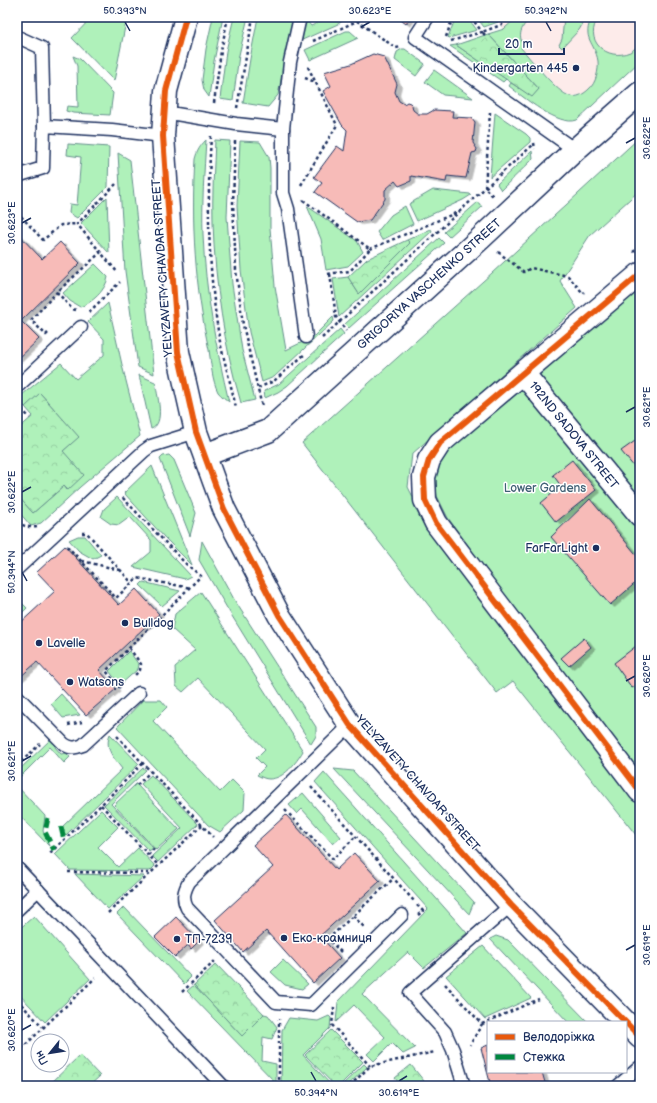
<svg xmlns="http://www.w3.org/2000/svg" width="657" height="1103" font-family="'Balsamiq Sans',sans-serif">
  <defs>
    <pattern id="park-crowns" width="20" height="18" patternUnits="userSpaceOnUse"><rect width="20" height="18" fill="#aff1ba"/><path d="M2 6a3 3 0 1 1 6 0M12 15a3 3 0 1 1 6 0" fill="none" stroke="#96cfa2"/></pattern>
    <filter id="shadow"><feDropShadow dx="4.5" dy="2.5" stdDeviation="0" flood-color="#0004"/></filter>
  </defs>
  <rect width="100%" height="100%" fill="#fff"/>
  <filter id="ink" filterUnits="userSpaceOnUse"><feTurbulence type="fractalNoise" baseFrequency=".025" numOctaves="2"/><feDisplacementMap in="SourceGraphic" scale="8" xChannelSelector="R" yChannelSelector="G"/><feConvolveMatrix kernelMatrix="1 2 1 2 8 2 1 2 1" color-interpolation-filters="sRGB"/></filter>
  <g filter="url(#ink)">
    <path fill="#fdebea" d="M484,17H640V44L583,95L570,96L559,90L494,18Z"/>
    <g fill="#aff1ba" stroke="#65908c">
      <path d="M92,17H127L114,81L72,38Z"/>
      <path d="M213,17H223L214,61L209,97L204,90L202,80L206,49Z"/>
      <path d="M234,17H248L239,55L233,101L220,99L226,51Z"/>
      <path d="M258,17H294L278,95L268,107L243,103L250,59Z"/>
      <path d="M329,17H348L338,24L300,41L303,30L307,21L311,26Z"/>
      <path d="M456,17H467L477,30L449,38L448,37Z"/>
      <path d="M517,17H533C523,23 516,35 524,45L521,48C530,58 558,94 570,96C577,98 584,94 589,89C596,83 599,70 598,61C595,42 581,39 592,17H599C582,40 607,62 630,52C634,50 637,46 640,44V61L577,120C559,127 523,97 509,86L511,83L532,96L539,89L488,34L504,29Z"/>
      <path d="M564,17H580L582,25L579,30L562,48L559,45L562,39Z"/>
      <path d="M346,31H350L358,38L310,60L305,50Z"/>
      <path d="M456,45L506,79L503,82L450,46Z"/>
      <path d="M402,49H405L425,64L416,76L395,60L397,52Z"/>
      <path d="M73,56L80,59L113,93L110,115L73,113L66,111L67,106L78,107L77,66Z"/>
      <path d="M434,70L473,98L443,95L425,82Z"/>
      <path d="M495,113L526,134L530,138V142L490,177Z"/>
      <path d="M640,137V190L590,235L560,281L577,308L412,454L408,487L431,533L640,802V840L513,681L497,693L302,443L492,273Z"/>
      <path d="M206,140C204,172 202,203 203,234C205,291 216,347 229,402C226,399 221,396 218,392C212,380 211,363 209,350C195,287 191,223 195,159C197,151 200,146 206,140Z"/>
      <path d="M215,140L230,141L227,217L232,284L242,350L255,400L241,403C224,345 215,284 213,223C212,195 214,167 215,140Z"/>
      <path d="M240,141L260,142L269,157L270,168V228L275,286L286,350L313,337L333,317L334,321L274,377L262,382L249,332L241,270L237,206Z"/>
      <path d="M68,144L109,147L108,187L77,218L69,213L70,204L77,205L81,157L67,155Z"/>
      <path d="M532,151L533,159L501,190L497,184Z"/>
      <path d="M118,153L130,160L154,374L138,367L125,271Z"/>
      <path d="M433,190L470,194L471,195L463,200L417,221L409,204Z"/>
      <path d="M107,197L109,253L81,223Z"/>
      <path d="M478,202L482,207L449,237L444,232Z"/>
      <path d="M307,206L357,241L363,252L348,266L326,270L321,239Z"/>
      <path d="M405,206L413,224L382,240L377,232L391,215Z"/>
      <path d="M431,229L432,231L339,317L333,279L348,277L359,294L410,243L407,240Z"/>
      <path d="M439,238L444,243L349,328L345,324Z"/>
      <path d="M95,264L108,277C106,290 92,303 80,307L70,301L63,293Z"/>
      <path d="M640,284V778L448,518L437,496L434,477L447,445Z"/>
      <path d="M108,303L123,369L140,436L80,487L41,523L31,526L17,510V495L33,513L64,486L67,490L63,451L78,437L41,394L25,407L17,399L61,363L76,379L104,355V339L88,322Z"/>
      <path d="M340,329L344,334L287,386L278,392L265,398L264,391L279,384Z"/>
      <path d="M139,375L155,382C157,394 166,424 151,429Z"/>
      <path d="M169,455L174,460L196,513L190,536L160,459L163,456Z"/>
      <path d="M152,466L192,565L164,537L124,493Z"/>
      <path d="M117,497L191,576L185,579L133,567L151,552V540L130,517L119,525L111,524L101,517L104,509Z"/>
      <path d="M78,536H85L101,555L93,559L79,551L69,540Z"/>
      <path d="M202,541L235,601L316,727V736L311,744L227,608L199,560Z"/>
      <path d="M143,582L180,591L162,606L140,585Z"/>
      <path d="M201,592L303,751C296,763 284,779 269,779C265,779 261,777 257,775L265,767L256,758L265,749L198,678L183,692L176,686L175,667L195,650L172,629L175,614Z"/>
      <path d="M17,598L27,608L17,618Z"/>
      <path d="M129,651L139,665L138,669L120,685L109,671Z"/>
      <path d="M61,694L80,715L63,718L51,704Z"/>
      <path d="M143,700H161L167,707L153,721L220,792L232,780L245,793L244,810L220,832L208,825L117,727Z"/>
      <path d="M110,734L139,764L65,836L63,826L122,769C114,758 104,749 110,734Z"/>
      <path d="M52,738L57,744L55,747L61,754L66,753L70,757L64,763L50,747L17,780V772Z"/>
      <path d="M143,768L146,770L111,804L153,848L149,851L104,805Z"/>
      <path d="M334,769L353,771L474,902L469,914Z"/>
      <path d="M324,772L467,933L424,968L408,952L362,994L415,1048L403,1054L392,1043L374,1061L367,1054L385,1037L354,1005L336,1022L338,1002L428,909L315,782Z"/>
      <path d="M151,775L198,824L158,862L152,856L182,828L141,784Z"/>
      <path d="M136,784L179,829L156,850L114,805Z"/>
      <path d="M17,786L45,816L43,831L49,846L17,813Z"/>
      <path d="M303,793L341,837L333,844L302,809L297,814L289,805Z"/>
      <path d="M101,810L118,827L98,847L118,867L138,848L155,866L150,871L70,870L55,854Z"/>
      <path d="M75,874L144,876L108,909Z"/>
      <path d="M124,907L191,977L184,984L117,914Z"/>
      <path d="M34,916L90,979L45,1022L17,992V931Z"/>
      <path d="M496,936L508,940L588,1022H568L490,939Z"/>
      <path d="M483,946L531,998L485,1019L446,976Z"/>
      <path d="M283,960L308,984L302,989L285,985L271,972Z"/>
      <path d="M194,985L242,1036L264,1014L268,1015L277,1027L272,1039L263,1037L262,1061L276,1064V1083L187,991Z"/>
      <path d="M329,1016L331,1018L330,1028L303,1055L332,1086H281L282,1030L289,1018L318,1021Z"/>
      <path d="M364,1064L367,1067L347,1086H341Z"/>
    </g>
    <g fill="url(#park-crowns)" stroke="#65908c">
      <path d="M476,17L494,18L498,22L484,27Z"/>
      <path d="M488,34L539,89L532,97L456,45Z"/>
      <path d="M407,240L410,243L359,294L348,277L367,259Z"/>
      <path d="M40,393L79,437L63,451L84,475L68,490L64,486L33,513L17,495V430L33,416L25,407Z"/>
      <path d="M216,964L264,1014L242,1036L194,985Z"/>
      <path d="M331,1030L363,1062L339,1086H335L305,1055Z"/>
      <path d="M80,1055L100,1076L89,1086H48Z"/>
      <path d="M411,1065L424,1081L418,1086H401L395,1078Z"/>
    </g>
    <g fill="#f7bbb8" stroke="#1b2f5e" filter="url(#shadow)">
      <path d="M397,17H411L406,24Z"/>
      <path d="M373,54L384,57L397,84L395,92L399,101L404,104L407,102L410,103L412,105L413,110L418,114H427L434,110L453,111L452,117L472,118L475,122L473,143L477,149L476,152L472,153L466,178L447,176L446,182L411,176V181L399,186L395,181L385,190V199L370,220L357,222L315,192L322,183L314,177L337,146L344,151L347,130L342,125L323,91L331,86L324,72L351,64Z"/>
      <path d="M17,233L42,259L60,242L80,263L21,321L39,339L17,360Z"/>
      <path d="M635,441L640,447V464L635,468L621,451Z"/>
      <path d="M572,460L596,490L556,522L541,503L561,486L553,475Z"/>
      <path d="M590,499L640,559V579L610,605L551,537Z"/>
      <path d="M65,546L119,605L136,589L159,614L99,670L116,689L86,715L37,662L18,679L17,678V626L55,591L37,572Z"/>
      <path d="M584,638L591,647L569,666L561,658Z"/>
      <path d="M640,643V683L632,688L614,663Z"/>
      <path d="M286,815L336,870L354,853L380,881L320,936L340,958L313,983L266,931L243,952L215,920L273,867L253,845Z"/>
      <path d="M176,917L199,941L191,949L188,945L175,957L155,937Z"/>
      <path d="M488,1045V1072H542L546,1086H491L481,1048Z"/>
    </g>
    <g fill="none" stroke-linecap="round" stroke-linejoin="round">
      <defs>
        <g id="service">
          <path d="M428,17L415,37L575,150"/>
          <path d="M17,38H20L42,48L44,126"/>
          <path d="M164,112L236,124L283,129V193L288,209L306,337"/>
          <path d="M283,129L290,62L300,17"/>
          <path d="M17,176L43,168L44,126L112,130L163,136"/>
          <path d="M17,385H19L81,327"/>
          <path d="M17,569L144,451L151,446L196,432"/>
          <path d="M17,696L64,744C71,749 75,748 83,745L139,693"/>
          <path d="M350,725L189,882C184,891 182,898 187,908L276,1002L311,1005L402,915"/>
          <path d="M17,868L223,1086"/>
          <path d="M17,910L38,890"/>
          <path d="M464,1086L453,1050L445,1032L410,993L511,905"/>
          <path d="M618,1086L640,1067"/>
        </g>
        <g id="minor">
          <path d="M640,274L440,443L429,460L424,477L425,500L436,523L640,791"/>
          <path d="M523,373L640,515"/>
          <path d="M205,455L268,431L481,238L575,150L640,93"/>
        </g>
        <path id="tertiary" d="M186,17L166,91L163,136L178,352L196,432L224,509L279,615L350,725L511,905L640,1037"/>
      </defs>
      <use href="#service" stroke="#1b2f5e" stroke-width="15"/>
      <use href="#minor" stroke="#1b2f5e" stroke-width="25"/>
      <use href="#tertiary" stroke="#1b2f5e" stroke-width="25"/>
      <g stroke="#1b2f5e" stroke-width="2.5" stroke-dasharray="3 3" stroke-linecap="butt">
        <path d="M357,21L359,17"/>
        <path d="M485,35L482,32L501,25L510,17"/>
        <path d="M446,37L453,17"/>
        <path d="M313,41L357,21L396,48L401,47"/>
        <path d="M451,41L482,32L471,17"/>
        <path d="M305,78L315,82"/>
        <path d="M214,103L221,51L228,17"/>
        <path d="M237,108L253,17"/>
        <path d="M490,112L485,188L494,197"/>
        <path d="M211,136C207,203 208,270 219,337C224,361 231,384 236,408"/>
        <path d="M235,141L233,203L236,270L243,325L262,407"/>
        <path d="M534,143L535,149"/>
        <path d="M116,184L77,224L118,273"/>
        <path d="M301,185L337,125L307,65"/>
        <path d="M303,200L370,249L350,271L327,274"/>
        <path d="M17,212L43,240L61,225L77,224"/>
        <path d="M370,249L458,212"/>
        <path d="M498,252L524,272L531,268L568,276L583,293L584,292"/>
        <path d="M633,252L640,247"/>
        <path d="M330,274L336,317L346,331"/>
        <path d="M76,310L72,309L57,292L101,252"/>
        <path d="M89,312L120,282"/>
        <path d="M48,333L46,335L31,320L57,292"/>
        <path d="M322,338L485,188L534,144"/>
        <path d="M258,388L274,381L305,354"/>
        <path d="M17,405L30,418"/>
        <path d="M17,522C22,526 31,528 37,527"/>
        <path d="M82,533H87L132,583"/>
        <path d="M67,546L116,598L137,578L191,588"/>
        <path d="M82,561L120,570"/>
        <path d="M129,648L141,664L140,670L133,677"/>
        <path d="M120,688L106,671L201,576L186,564L121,496"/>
        <path d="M68,725L82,722"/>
        <path d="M117,736L213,837"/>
        <path d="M17,766L40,744"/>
        <path d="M137,785L151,771"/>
        <path d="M311,787L414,901"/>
        <path d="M101,805L158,865"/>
        <path d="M285,810L333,859L355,837"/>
        <path d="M50,853L101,805L143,763"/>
        <path d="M148,855L155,848"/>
        <path d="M68,872L150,873"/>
        <path d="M417,905L423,911L418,915"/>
        <path d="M108,913L202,825"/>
        <path d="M353,916L364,927"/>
        <path d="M341,952L328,939L393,879"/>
        <path d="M445,984L482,1024L470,1045"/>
        <path d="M182,992L215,961"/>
        <path d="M17,1000L43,1027"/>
        <path d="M334,1007L332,1025L370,1066"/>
        <path d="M482,1024L539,999"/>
        <path d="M17,1053L95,978"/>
        <path d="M279,1086V1019"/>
        <path d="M350,1086L370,1066L435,1052"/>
      </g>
      <use href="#service" stroke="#fff" stroke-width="12"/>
      <use href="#minor" stroke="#fff" stroke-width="22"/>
      <use href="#tertiary" stroke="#fff" stroke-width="22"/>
      <g stroke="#00873e" stroke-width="5" stroke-dasharray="10 5" stroke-linecap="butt">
        <path d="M48,818L45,832L54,850"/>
        <path d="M61,827L64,840"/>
      </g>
      <defs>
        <g id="cycleway">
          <path d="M186,17L166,91L163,136L178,352L196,432L224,509L279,615L350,725L511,905L640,1037"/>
          <path d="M640,274L440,443L429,460L424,477L425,500L436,523L640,791"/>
        </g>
      </defs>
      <use href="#cycleway" stroke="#fff" stroke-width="8"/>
      <use href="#cycleway" stroke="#e8590c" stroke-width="6"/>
    </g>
  </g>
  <path fill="none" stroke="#1b2f5e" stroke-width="1.5" d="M125,22L130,31M546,22L551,31M361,27L370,22M626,143L635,138M22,223L31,218M626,412L635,407M22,492L31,487M22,572L27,581M626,681L635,676M22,761L31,756M626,950L635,945M22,1030L31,1025M311,1072L316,1081M399,1081L407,1076"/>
  <g fill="#1b2f5e" stroke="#fff" stroke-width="1.5">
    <circle cx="576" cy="68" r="4"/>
    <circle cx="596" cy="548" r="4"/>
    <circle cx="125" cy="623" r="4"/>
    <circle cx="39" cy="643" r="4"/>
    <circle cx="70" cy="682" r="4"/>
    <circle cx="284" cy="938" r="4"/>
    <circle cx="177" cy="939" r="4"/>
  </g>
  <g text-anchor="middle" stroke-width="3" stroke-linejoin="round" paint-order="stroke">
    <g font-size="12" fill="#1b2f5e" stroke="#fff" text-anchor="start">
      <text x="568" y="72" text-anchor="end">Kindergarten 445</text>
      <text x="588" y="552" text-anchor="end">FarFarLight</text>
      <text x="133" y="627">Bulldog</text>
      <text x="47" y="647">Lavelle</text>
      <text x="78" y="686">Watsons</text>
      <text x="292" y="942">Еко-крамниця</text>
      <text x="185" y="943">ТП-7239</text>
    </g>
    <g font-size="12" fill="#1b2f5e" stroke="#fff">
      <text transform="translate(162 268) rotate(-94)" y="4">YELYZAVETY CHAVDAR STREET</text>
      <text transform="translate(429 284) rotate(-42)" y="4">GRIGORIYA VASCHENKO STREET</text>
      <text transform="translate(574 435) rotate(51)" y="4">192ND SADOVA STREET</text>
      <text transform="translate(418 783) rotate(48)" y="4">YELYZAVETY CHAVDAR STREET</text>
    </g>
    <g font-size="12" fill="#406075" stroke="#fff">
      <text x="545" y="492">Lower Gardens</text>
    </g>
  </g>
  <rect width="657" height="1103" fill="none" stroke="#fff" stroke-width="44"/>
  <rect x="487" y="1021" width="140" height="52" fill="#ffffff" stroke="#a4acbf"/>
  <rect x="495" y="1034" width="20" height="6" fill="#e8590c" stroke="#a4acbf"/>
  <text x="523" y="1041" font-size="12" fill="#1b2f5e">Велодоріжка</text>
  <rect x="495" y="1054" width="20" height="6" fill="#00873e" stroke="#a4acbf"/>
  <text x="523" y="1061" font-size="12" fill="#1b2f5e">Стежка</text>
  <g transform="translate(50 1053) rotate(240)"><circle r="19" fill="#ffffff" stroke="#a4acbf"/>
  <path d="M0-3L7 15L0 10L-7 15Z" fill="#1b2f5e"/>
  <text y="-6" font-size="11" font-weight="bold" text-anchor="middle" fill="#1b2f5e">Пн</text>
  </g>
  <path d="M499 48v6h65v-6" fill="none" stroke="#1b2f5e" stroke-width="2"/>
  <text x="505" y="48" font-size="12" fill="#1b2f5e" stroke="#ffffff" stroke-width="3" paint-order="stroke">20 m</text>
  <rect x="22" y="22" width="613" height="1059" fill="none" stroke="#1b2f5e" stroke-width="1.5"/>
  <g font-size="10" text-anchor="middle" fill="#1b2f5e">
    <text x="125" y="14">50.393°N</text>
    <text x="370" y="14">30.623°E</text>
    <text x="546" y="14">50.392°N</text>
    <text transform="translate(646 138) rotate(-90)" y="4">30.622°E</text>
    <text transform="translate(11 223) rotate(-90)" y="4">30.623°E</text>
    <text transform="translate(646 407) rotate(-90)" y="4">30.621°E</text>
    <text transform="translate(11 492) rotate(-90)" y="4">30.622°E</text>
    <text transform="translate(11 572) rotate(-90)" y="4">50.394°N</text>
    <text transform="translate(646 676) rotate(-90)" y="4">30.620°E</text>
    <text transform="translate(11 761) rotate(-90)" y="4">30.621°E</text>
    <text transform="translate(646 945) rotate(-90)" y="4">30.619°E</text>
    <text transform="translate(11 1030) rotate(-90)" y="4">30.620°E</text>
    <text x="316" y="1096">50.394°N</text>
    <text x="399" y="1096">30.619°E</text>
  </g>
</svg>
